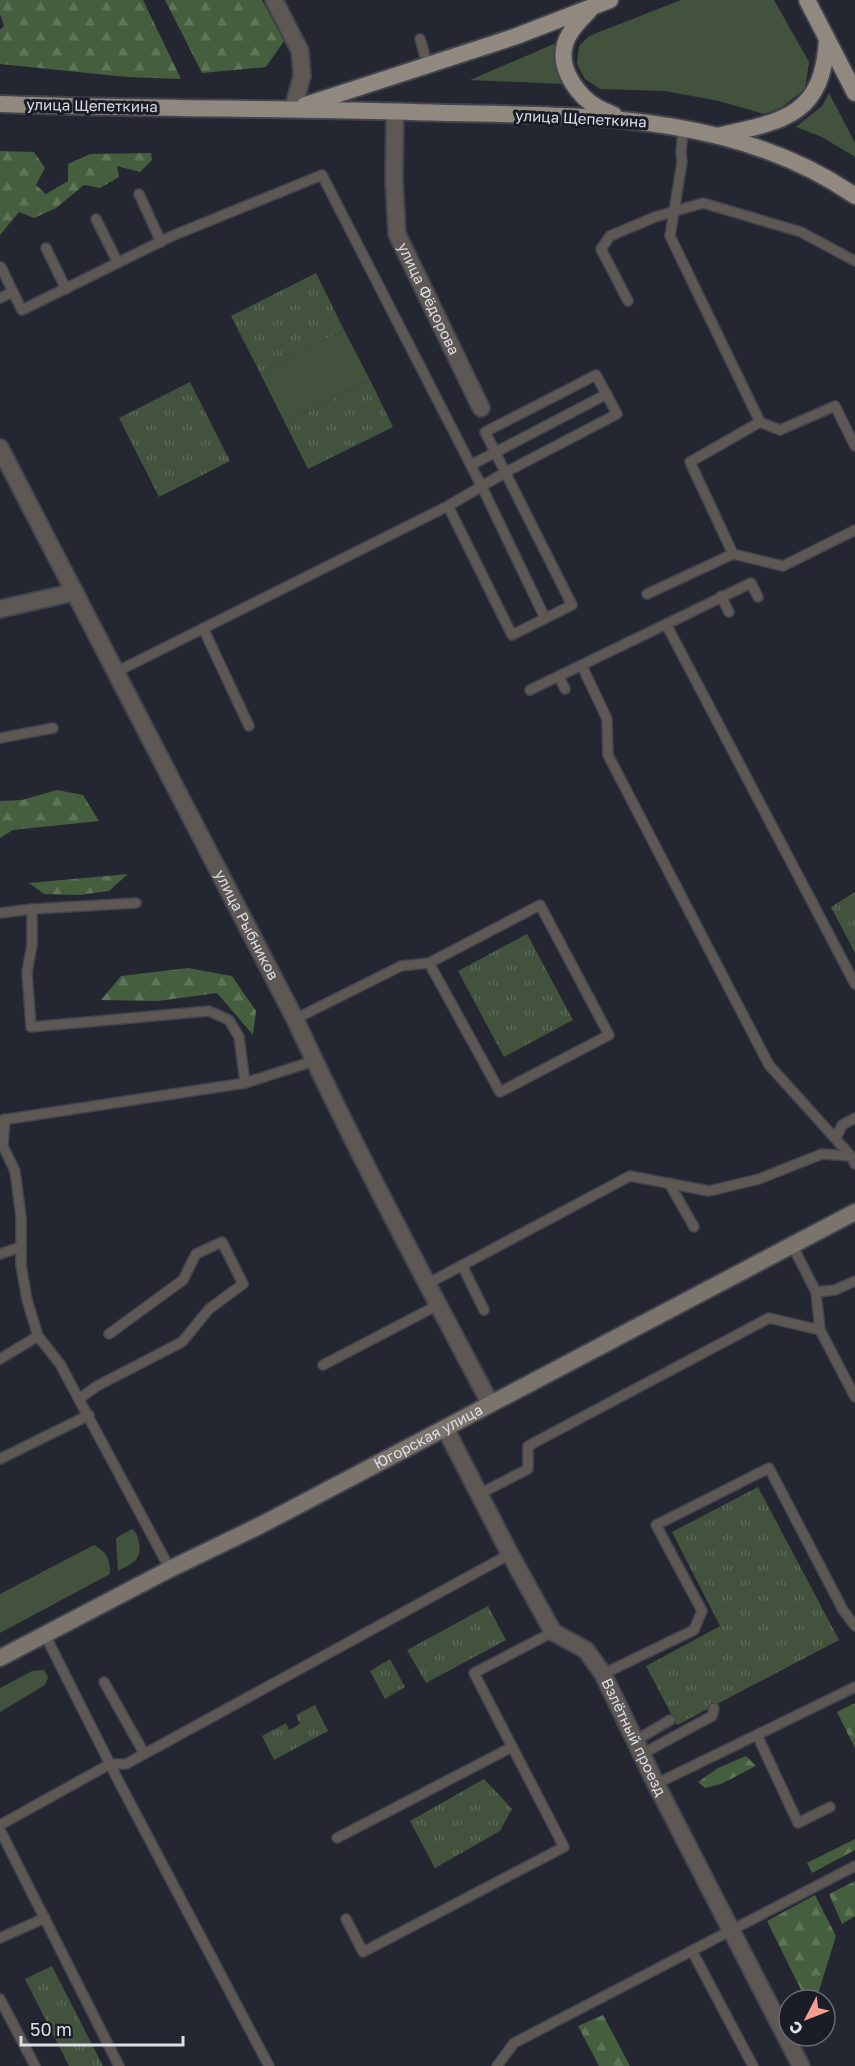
<svg xmlns="http://www.w3.org/2000/svg" width="855" height="2066" font-family="'Golos Text',sans-serif">
  <defs>
    <pattern id="forest-firs" width="22" height="20" patternUnits="userSpaceOnUse" patternTransform="scale(1.5)"><rect width="22" height="20" fill="#455e3d"/><path d="M5 1l3.5 6h-7zM16 11l3.5 6h-7z" fill="#5f7559"/></pattern>
    <pattern id="park-tufts" width="24" height="20" patternUnits="userSpaceOnUse" patternTransform="scale(1.5)"><rect width="24" height="20" fill="#42523d"/><path d="M3 7l-1-3M5 7V3M7 7l1-3M15 17l-1-3M17 17v-4M19 17l1-3" fill="none" stroke="#5d6a59"/></pattern>
  </defs>
  <rect width="100%" height="100%" fill="#242732"/>
  <g fill="#42523d">
    <path d="M681,0H774L809,62L805,89L782,107L764,114L719,101L665,91L600,89L585,79L577,64L579,46L589,36Z"/>
    <path d="M556,43C552,59 554,70 564,84L470,80Z"/>
    <path d="M829,93L855,143V157L822,137L796,127L822,106Z"/>
    <path d="M344,330L370,380L285,423L260,373Z"/>
    <path d="M132,1529C137,1533 137,1535 139,1542C142,1561 133,1563 118,1571L116,1538Z"/>
    <path d="M94,1545C108,1553 110,1560 110,1574L0,1633V1594Z"/>
    <path d="M44,1670L48,1677L45,1685L0,1712V1688L32,1671Z"/>
  </g>
  <g fill="url(#forest-firs)">
    <path d="M0,0H143L181,79L127,77L0,64V30L4,26L0,14Z"/>
    <path d="M165,0H262L284,41L266,67L202,73Z"/>
    <path d="M0,151L34,152L45,168L36,185L46,194L68,181V164L90,154L151,153L152,160L140,172L117,166L119,177L100,188L84,185L56,208L34,218L19,212L0,235Z"/>
    <path d="M57,790L83,795L99,821L13,830L0,838V801L22,800Z"/>
    <path d="M128,874L109,891L79,895L44,894L29,883Z"/>
    <path d="M188,968L232,976L256,1011L253,1035L217,993L158,1001L101,1000L121,976Z"/>
    <path d="M855,1703V1748L837,1712Z"/>
    <path d="M746,1756L756,1766L721,1784L705,1788L698,1782L718,1768Z"/>
    <path d="M855,1839V1850L812,1873L807,1863Z"/>
    <path d="M855,1881V1916L842,1924L829,1894Z"/>
    <path d="M815,1895L836,1936L816,2000H806L767,1921Z"/>
    <path d="M603,2015L630,2066H599L578,2026Z"/>
  </g>
  <g fill="url(#park-tufts)">
    <path d="M316,273L344,330L260,373L231,316Z"/>
    <path d="M370,380L393,427L308,469L285,423Z"/>
    <path d="M190,382L230,461L159,497L119,418Z"/>
    <path d="M855,892V953L831,907Z"/>
    <path d="M527,934L573,1020L504,1057L458,971Z"/>
    <path d="M758,1487L839,1640L677,1725L646,1666L720,1626L672,1532Z"/>
    <path d="M488,1606L506,1640L426,1683L407,1650Z"/>
    <path d="M390,1659L405,1687L385,1699L370,1671Z"/>
    <path d="M315,1705L328,1731L274,1760L262,1736L286,1723L289,1730L300,1724L296,1715Z"/>
    <path d="M484,1779L512,1809L500,1831L435,1868L410,1821Z"/>
    <path d="M52,1966L103,2066H69L25,1979Z"/>
  </g>
  <g fill="none" stroke-linecap="round" stroke-linejoin="round">
    <defs>
      <g id="service">
        <path d="M420,39L428,66"/>
        <path d="M683,128L681,154L682,162L670,236L760,422L780,430L835,406L855,446"/>
        <path d="M139,194L161,242"/>
        <path d="M96,219L118,263"/>
        <path d="M46,248L66,289"/>
        <path d="M1,267L13,292"/>
        <path d="M0,298L13,292L22,310L172,236L322,175L482,487L545,618"/>
        <path d="M628,301L601,249L610,236L655,217L703,203L801,232L855,261"/>
        <path d="M760,422L690,462L733,554L783,566L855,530"/>
        <path d="M471,465L607,394"/>
        <path d="M647,594L733,554"/>
        <path d="M721,596L729,612"/>
        <path d="M666,624L855,984"/>
        <path d="M203,628L249,726"/>
        <path d="M582,666L607,719L608,755L769,1065L851,1156L855,1164"/>
        <path d="M116,672L448,506L506,472L617,414L596,375L485,432L572,605L512,635L448,506"/>
        <path d="M559,677L565,689"/>
        <path d="M530,690L751,583L758,597"/>
        <path d="M0,738L53,728"/>
        <path d="M32,909V945L27,972L31,1027L209,1011L229,1020L239,1037L245,1083"/>
        <path d="M0,913L32,909L136,903"/>
        <path d="M295,1019L401,966L429,963L540,905L609,1035L500,1092L429,963"/>
        <path d="M5,1119L3,1146L15,1171L21,1217V1265L27,1300L38,1336L60,1364L170,1569"/>
        <path d="M2,1120L245,1083L314,1061"/>
        <path d="M836,1138L842,1125L855,1118"/>
        <path d="M669,1183L694,1227"/>
        <path d="M792,1245L816,1292L820,1330L855,1397"/>
        <path d="M0,1254L20,1247"/>
        <path d="M462,1265L484,1310"/>
        <path d="M427,1284L630,1176L709,1191L759,1179L822,1154L851,1156"/>
        <path d="M816,1292L835,1290L855,1281"/>
        <path d="M0,1359L38,1336"/>
        <path d="M323,1365L438,1305"/>
        <path d="M79,1399L97,1386L182,1342L209,1309L243,1284L222,1242L196,1254L183,1280L109,1334"/>
        <path d="M0,1459L89,1415"/>
        <path d="M479,1494L528,1469V1446L769,1318L820,1330"/>
        <path d="M45,1635L119,1782L269,2066"/>
        <path d="M603,1674L694,1630L702,1611L656,1525L769,1468L843,1610L855,1626"/>
        <path d="M104,1682L144,1753"/>
        <path d="M757,1735L798,1823L830,1807"/>
        <path d="M635,1741L670,1720"/>
        <path d="M642,1754L712,1716L714,1708"/>
        <path d="M656,1784L855,1687"/>
        <path d="M0,1825L110,1764H126L510,1554"/>
        <path d="M0,1830L119,2066"/>
        <path d="M337,1838L512,1747"/>
        <path d="M346,1919L363,1952L564,1847L474,1673L553,1632"/>
        <path d="M0,1938L45,1918"/>
        <path d="M692,1951L753,2066"/>
        <path d="M0,1999L35,2066"/>
        <path d="M497,2066L514,2043L855,1866"/>
      </g>
      <g id="minor">
        <path d="M274,0L300,51L302,76L293,109"/>
        <path id="s1" d="M395,112L394,178L397,234L481,408"/>
        <path id="s2" d="M0,448L295,1019C355,1149 423,1276 490,1403"/>
        <path d="M0,609L75,592"/>
        <path id="s3" d="M445,1428L510,1554L553,1632L586,1650L603,1674L656,1784L801,2066"/>
      </g>
      <g id="secondary">
        <path id="s4" d="M0,1658L170,1569L261,1525L855,1212"/>
      </g>
      <g id="primary">
        <path d="M807,0L855,93"/>
        <path d="M589,11C579,21 566,34 564,49C560,71 579,97 597,107C602,110 608,112 614,115"/>
        <path d="M0,104C137,109 275,108 413,112C564,117 725,106 855,196"/>
        <path d="M305,105L514,37L610,0"/>
        <path d="M721,135C786,121 823,114 827,39"/>
      </g>
    </defs>
    <use href="#service" stroke="#41444f" stroke-width="12"/>
    <use href="#minor" stroke="#41444f" stroke-width="20"/>
    <use href="#secondary" stroke="#41444f" stroke-width="20"/>
    <use href="#primary" stroke="#41444f" stroke-width="20"/>
    <use href="#service" stroke="#5d5854" stroke-width="9"/>
    <use href="#minor" stroke="#5d5854" stroke-width="16"/>
    <use href="#secondary" stroke="#7a746c" stroke-width="16"/>
    <use href="#primary" stroke="#91897f" stroke-width="16"/>
  </g>
  <g text-anchor="middle" stroke-width="6" stroke-linejoin="round" paint-order="stroke">
    <g font-size="15" fill="#dcdee5" stroke="#1a1d28">
      <text transform="translate(92 106) rotate(1)" y="5">улица Щепеткина</text>
      <text transform="translate(581 119) rotate(3)" y="5">улица Щепеткина</text>
      <text dy="5" stroke="none"><textPath href="#s1" startOffset="194">улица Фёдорова</textPath></text>
      <text dy="5" stroke="none"><textPath href="#s2" startOffset="537">улица Рыбников</textPath></text>
      <text dy="5" stroke="none"><textPath href="#s4" startOffset="482">Югорская улица</textPath></text>
      <text dy="5" stroke="none"><textPath href="#s3" startOffset="368">Взлётный проезд</textPath></text>
    </g>
  </g>
  <g transform="translate(807 2018) rotate(228)"><circle r="28" fill="#1a1d28" stroke="#686a74" stroke-width="1.5"/>
  <path d="M0-4.5L10 22L0 15L-10 22Z" fill="#f59d8e"/>
  <text y="-9" font-size="16" font-weight="bold" text-anchor="middle" fill="#dcdee5">С</text>
  </g>
  <path d="M21 2036v9h162v-9" fill="none" stroke="#dcdee5" stroke-width="3"/>
  <text x="30" y="2036" font-size="18" fill="#dcdee5" stroke="#1a1d28" stroke-width="4.5" paint-order="stroke">50 m</text>
</svg>
